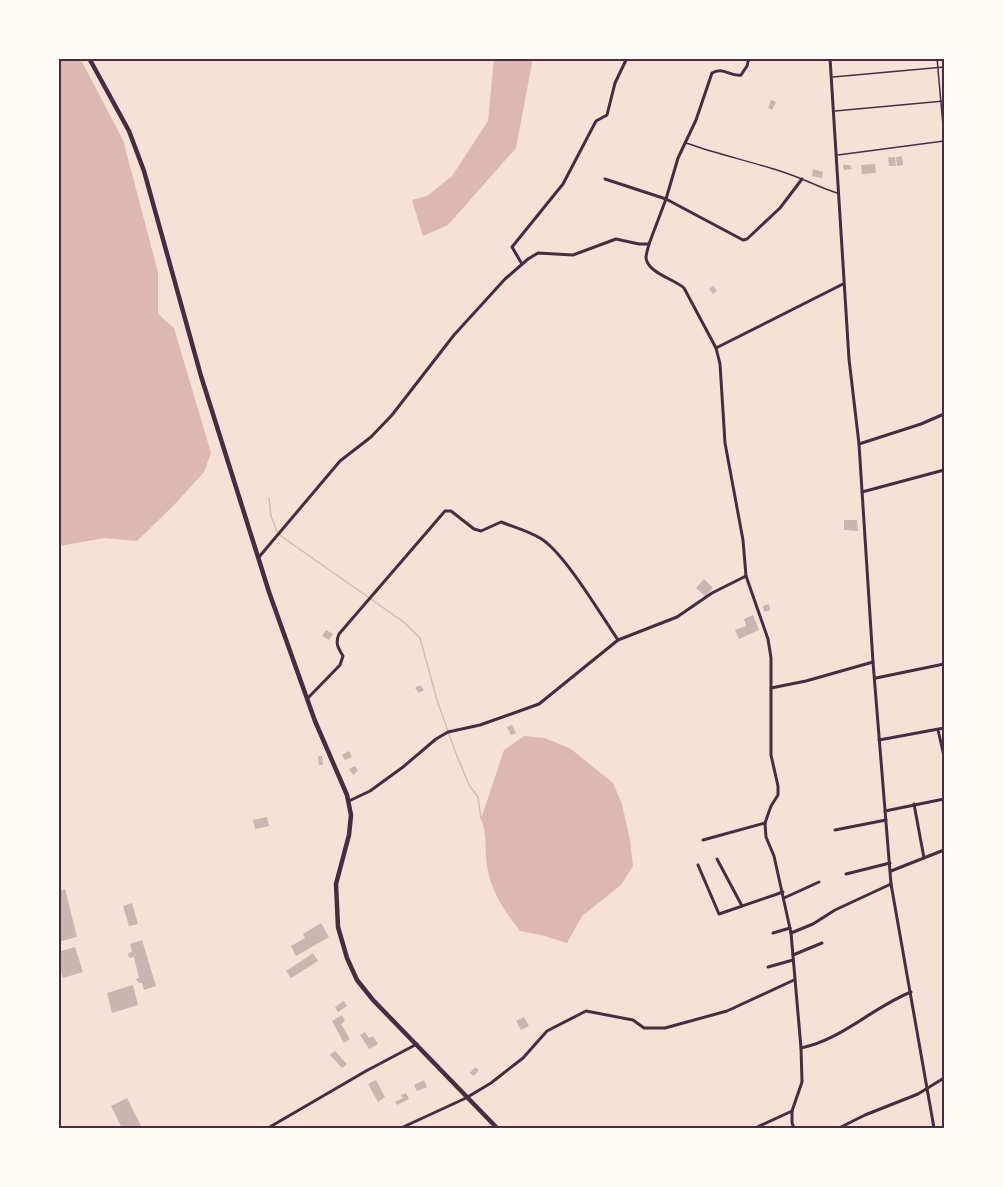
<svg xmlns="http://www.w3.org/2000/svg" width="1003" height="1187" font-family="'Public Sans',sans-serif">
  <rect width="100%" height="100%" fill="#f7e1d7"/>
  <g fill="#dcb8b0">
    <path d="M80,58L123,140L158,272V314L174,328L211,453L204,472L174,505L137,541L105,538L59,546L58,59Z"/>
    <path d="M494,59H531L532,63L516,148L448,225L423,236L412,200L427,196L452,176L488,121Z"/>
    <path d="M524,736L545,738L571,749L613,783L622,804L630,840L633,866L621,885L582,916L567,943L541,935L520,931C505,912 490,890 487,865C484,849 488,835 481,819L504,750Z"/>
  </g>
  <g fill="none" stroke-linecap="round" stroke-linejoin="round">
    <path stroke="#dcb8b0" stroke-width="1.5" d="M269,498L271,516L278,534L405,623L420,638L437,700L455,751L469,785L478,797L481,819"/>
  </g>
  <g fill="#ccb4b1">
    <path d="M771,100L776,102L772,110L768,108Z"/>
    <path d="M902,156L903,165L897,166L896,157Z"/>
    <path d="M888,157H895L896,166H889Z"/>
    <path d="M875,164L876,173L862,174L861,165Z"/>
    <path d="M843,165H850L852,169L844,170Z"/>
    <path d="M813,169L823,172L822,178L812,176Z"/>
    <path d="M713,286L717,291L713,294L709,289Z"/>
    <path d="M844,520H857L858,531L844,530Z"/>
    <path d="M704,579L713,588L705,596L696,588Z"/>
    <path d="M769,604L770,610L764,612L763,606Z"/>
    <path d="M753,615L759,630L739,639L735,630L746,626L744,619Z"/>
    <path d="M326,630L333,634L329,640L322,636Z"/>
    <path d="M420,685L424,690L419,693L415,688Z"/>
    <path d="M512,725L516,733L511,735L507,727Z"/>
    <path d="M349,751L352,757L345,760L342,755Z"/>
    <path d="M318,756H322L323,765H319Z"/>
    <path d="M355,766L358,771L353,775L349,769Z"/>
    <path d="M267,817L269,826L255,829L253,820Z"/>
    <path d="M65,889L77,937L58,942V891Z"/>
    <path d="M132,903L138,924L129,926L123,906Z"/>
    <path d="M321,923L329,937L296,956L291,946L305,938L303,934Z"/>
    <path d="M142,940L156,986L144,990L142,983H139L136,979L139,978L134,957L129,958L128,954L132,951L130,944Z"/>
    <path d="M75,947L83,972L63,978L58,961V952Z"/>
    <path d="M313,953L318,961L291,978L286,971Z"/>
    <path d="M133,985L138,1005L112,1013L107,993Z"/>
    <path d="M344,1001L347,1006L338,1012L335,1007Z"/>
    <path d="M342,1015L345,1021L341,1024L350,1039L344,1043L332,1021Z"/>
    <path d="M524,1017L529,1026L521,1030L516,1021Z"/>
    <path d="M365,1032L369,1038L373,1036L378,1044L369,1049L360,1035Z"/>
    <path d="M335,1051L347,1064L342,1068L330,1055Z"/>
    <path d="M475,1067L479,1070L474,1076L470,1073Z"/>
    <path d="M376,1080L385,1097L378,1102L368,1084Z"/>
    <path d="M424,1080L427,1087L417,1091L414,1085Z"/>
    <path d="M406,1093L409,1099L397,1105L395,1102L403,1098L401,1095Z"/>
    <path d="M127,1098L142,1128H122L111,1106Z"/>
  </g>
  <g fill="none" stroke-linecap="round" stroke-linejoin="round">
    <g stroke="#4a2c40" stroke-width="1.5">
      <path d="M937,58L944,137"/>
      <path d="M833,77L944,67"/>
      <path d="M835,111L944,101"/>
      <path d="M686,143C717,154 749,161 780,171C800,177 818,187 837,193"/>
      <path d="M838,155L944,141"/>
    </g>
    <g stroke="#4a2c40" stroke-width="3">
      <path d="M830,58L849,359L859,444L873,662L891,884L934,1128"/>
      <path d="M605,179L666,199L743,240L747,239L780,208L802,179"/>
      <path d="M649,244C648,248 646,254 646,258C648,273 674,279 684,288L716,348L720,364L725,443L743,540L746,576L768,639L771,658V755L778,786V795L771,806L765,823L766,837L774,856L791,933L801,1048L802,1082L792,1111V1123L794,1128"/>
      <path d="M522,264L512,247L563,184L596,121L607,115L615,83L627,58"/>
      <path d="M716,348L843,284"/>
      <path d="M859,444L921,424L944,414"/>
      <path d="M862,492L944,470"/>
      <path d="M259,557L340,461L371,437L392,415L454,335L505,279L528,259L538,253L573,255L616,239L639,244H649L666,199L678,158L696,120L712,73C723,66 730,77 741,75L747,66L749,58"/>
      <path d="M876,678L944,664"/>
      <path d="M771,688L806,681L873,662"/>
      <path d="M307,699L340,665L343,656C338,648 335,643 339,634L445,511H451L474,529L481,531L501,522C514,527 528,531 540,538C564,552 601,615 618,640"/>
      <path d="M938,730L944,756"/>
      <path d="M879,740L944,728"/>
      <path d="M349,801L370,791L403,767L436,739L448,732L480,725L539,704L618,640L677,617L712,593L746,576"/>
      <path d="M914,804L924,858"/>
      <path d="M885,811L944,799"/>
      <path d="M835,830L886,820"/>
      <path d="M703,840L765,823"/>
      <path d="M717,859L742,906"/>
      <path d="M698,865L719,914L783,892"/>
      <path d="M891,871L944,850"/>
      <path d="M846,874L890,863"/>
      <path d="M784,898L819,882"/>
      <path d="M773,933L790,928"/>
      <path d="M791,933L813,924L835,910L891,884"/>
      <path d="M793,955L822,943"/>
      <path d="M768,967L793,960"/>
      <path d="M801,1048C843,1039 873,1007 911,992"/>
      <path d="M268,1128L366,1071L417,1044"/>
      <path d="M401,1128L466,1098L491,1083L523,1058L547,1031L586,1011L633,1020L644,1028H665L727,1011L794,980"/>
      <path d="M755,1128L792,1111"/>
      <path d="M839,1128L865,1115L918,1094L944,1078"/>
    </g>
    <path stroke="#4a2c40" stroke-width="4.5" d="M89,58L129,131L144,171L201,376L269,592L315,721L347,795L351,815L349,835L336,884L338,927L347,958L357,980L373,1000L497,1128"/>
  </g>
  <rect width="1003" height="1187" fill="none" stroke="#fffaf5" stroke-width="120"/>
  <rect x="60" y="60" width="883" height="1067" fill="none" stroke="#4a2c40" stroke-width="2"/>
</svg>
